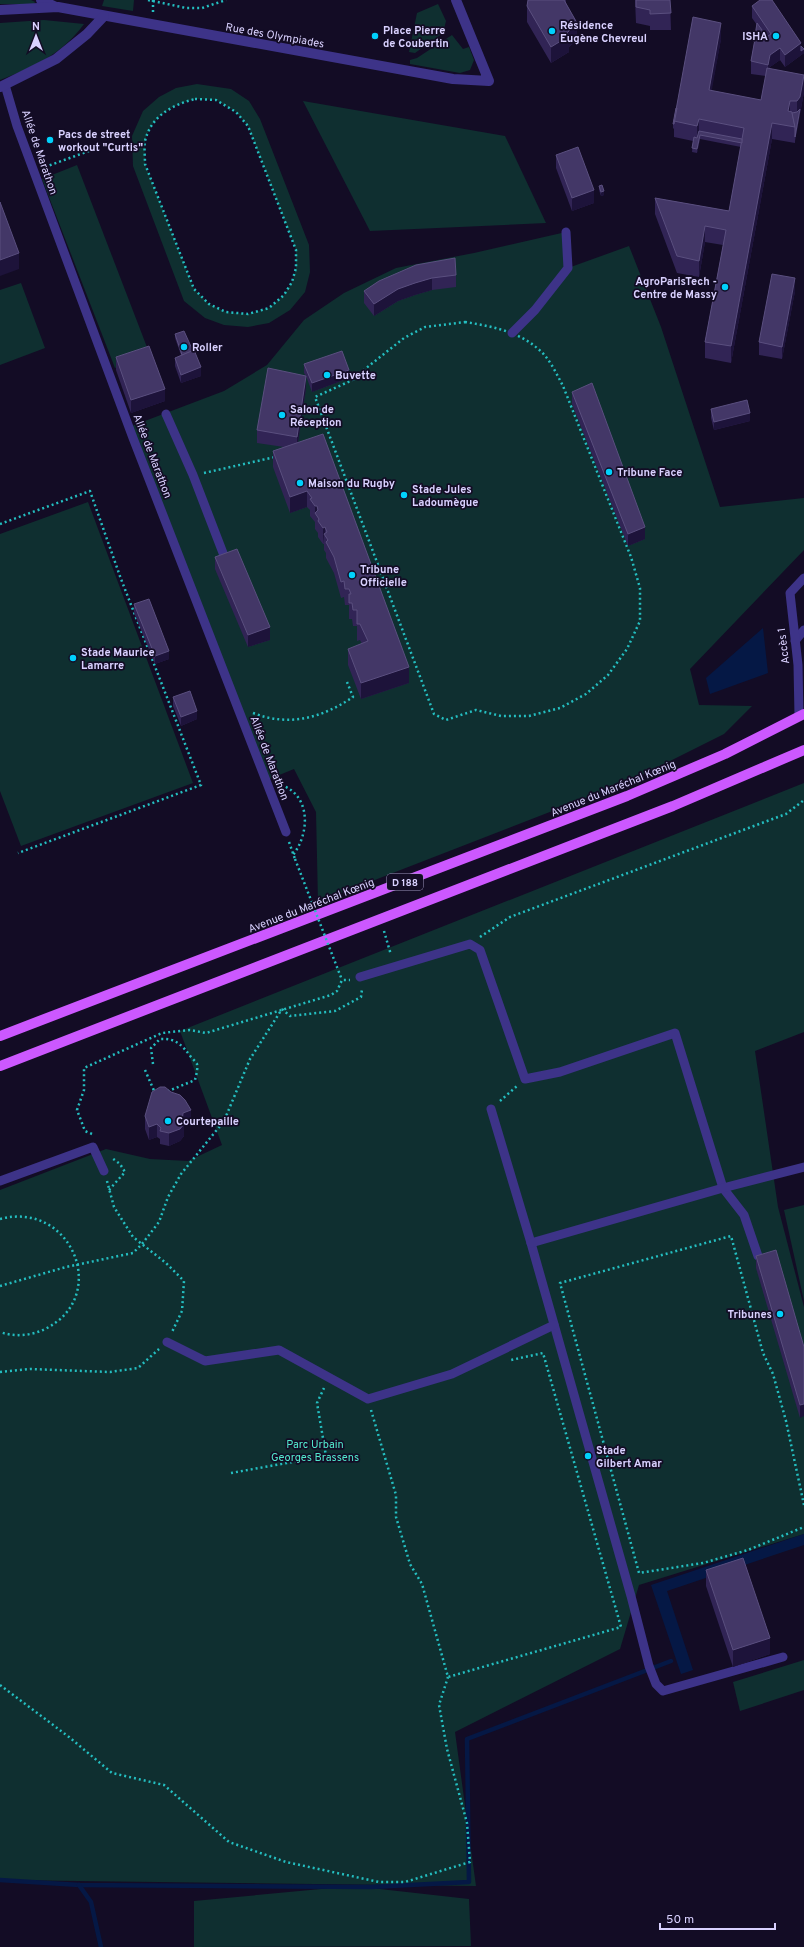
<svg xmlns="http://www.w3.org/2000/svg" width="804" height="1947" font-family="Overpass,sans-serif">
  <rect width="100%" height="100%" fill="#130c25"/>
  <g fill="#0f2f30" fill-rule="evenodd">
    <path d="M0,0H31L35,2L34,4H0Z"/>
    <path d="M104,0H134L133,11L102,6Z"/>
    <path d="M438,4L446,21L443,33L415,53L409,52L417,13Z"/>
    <path d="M44,20L84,24C62,54 34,67 0,80V23Z"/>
    <path d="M452,35L463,49L469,47L474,60L470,70L460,73L410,64V60L417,58Z"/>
    <path d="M197,84L231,89L249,101L260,119L309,245L310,272L305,292L290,310L269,323L248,327L224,325L205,318L184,301L133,166L132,136L143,111L159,97L176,88ZM195,99L216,100L236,112L248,126L296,250V268L292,282L284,295L269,308L248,314L226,312L209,304L194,289L145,164C145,157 144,148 145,142C151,116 172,105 195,99Z"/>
    <path d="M303,101L505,136L546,223L370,231Z"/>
    <path d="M77,165L150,355L115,368L42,179Z"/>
    <path d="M566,232L568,268L629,246L661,327L720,507L804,498V550L690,669L699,705L752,706L724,734L632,780L318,902L316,812L294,769L267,780L129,427L224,391L267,365L304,320L344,293L396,268L474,253Z"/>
    <path d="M21,283L45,348L0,365V290Z"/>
    <path d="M88,502L193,783L21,846L0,791V534Z"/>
    <path d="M804,783V1032L755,1051L778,1207L804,1307V1534L639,1585L620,1649L455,1732L476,1886L0,1880V1190L106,1149L150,1159L188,1161L222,1145L180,1031Z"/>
    <path d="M804,1205V1301L784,1210Z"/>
    <path d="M804,1660V1690L740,1711L733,1682Z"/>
    <path d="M353,1886L469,1899L471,1946L194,1947V1901Z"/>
  </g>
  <g fill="#051845">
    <path d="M763,628L768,673L710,694L706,678Z"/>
    <path d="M804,1534V1545L667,1591L693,1670L681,1674L651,1585Z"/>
  </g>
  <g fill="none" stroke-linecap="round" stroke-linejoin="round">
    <g stroke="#051845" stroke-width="4.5">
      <path d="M0,1880L79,1885L371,1887L469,1882L467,1739L671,1661"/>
      <path d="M79,1885L91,1902L101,1947"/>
    </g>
    <g stroke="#24bec0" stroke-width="2.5" stroke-dasharray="2 3" stroke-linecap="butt">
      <path d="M148,0L186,8H202L226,0"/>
      <path d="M153,12V0"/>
      <path d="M195,99L216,100L236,112L248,126L296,250V268L292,282L284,295L269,308L248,314L226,312L209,304L194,289L145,164C145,157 144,148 145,141C151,116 172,105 195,99Z"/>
      <path d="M45,167L89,151"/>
      <path d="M465,322C490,326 517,331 537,348C549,357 556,373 563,386L631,557L640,588V621L627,649L608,675L586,694L560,708L529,716H501L476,710L446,720L434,714L315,397L357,378L365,369L404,338L425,327Z"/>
      <path d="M204,473L275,457"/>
      <path d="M0,524L90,491L121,579L201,785L18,853"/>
      <path d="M253,713C289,727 322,718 353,697L347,682"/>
      <path d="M281,785C311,795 310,833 293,855"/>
      <path d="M289,842L295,859"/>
      <path d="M384,931L391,955"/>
      <path d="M480,937L510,917L786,814L804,800"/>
      <path d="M282,1009L290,1016L335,1011L361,997L362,989"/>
      <path d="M153,1064L151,1048L160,1039C176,1038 182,1045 191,1057C193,1059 196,1062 197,1064C198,1070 196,1075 195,1080L166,1092"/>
      <path d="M145,1070L155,1093"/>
      <path d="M500,1101L517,1086"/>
      <path d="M92,1134L85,1131L77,1110L84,1090V1068L162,1033L190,1030L206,1033L331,995L337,991L342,980H350"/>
      <path d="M107,1181L114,1207L133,1237L166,1263L184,1281L182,1311L172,1332"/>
      <path d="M109,1190L125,1172L120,1164L112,1158"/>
      <path d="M0,1219C72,1200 111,1297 45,1329C31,1336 14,1337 0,1332"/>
      <path d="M0,1286L66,1267L133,1253L142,1244L159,1222L168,1197L181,1174L224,1121L250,1059L282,1009"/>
      <path d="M0,1372L30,1369L110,1372L138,1368L159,1349"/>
      <path d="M371,1410L396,1495V1517L410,1564L422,1584L448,1677L621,1627L543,1353L511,1360"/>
      <path d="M231,1473L326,1456L317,1403L324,1388"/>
      <path d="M804,1505L786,1421L773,1374L763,1353L731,1236L560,1283L639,1573L703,1563L748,1550L804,1527"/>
      <path d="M0,1685L69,1737L112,1773L164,1785L229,1842L286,1862L379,1882H405L470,1862L467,1823L447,1749L439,1705L448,1677"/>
    </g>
    <g stroke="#3d3388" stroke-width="9">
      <path d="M5,85L17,126L133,438L286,832"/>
      <path d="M512,333L535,310L568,268L566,232"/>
      <path d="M166,414L193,475L223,553"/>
      <path d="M795,641L804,630"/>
      <path d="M799,716L798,665L790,593L804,578"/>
      <path d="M360,977L470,944L480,950L525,1079L560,1072L675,1033L723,1188L744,1215L758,1256"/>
      <path d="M491,1109L531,1243L631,1596L649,1666L656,1684L663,1691L783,1657"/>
      <path d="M0,1181L93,1147L104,1171"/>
      <path d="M531,1243L723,1188L804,1167"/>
      <path d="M167,1342L205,1361L279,1350L368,1399L452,1374L554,1325"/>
    </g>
    <g stroke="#3d3388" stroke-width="10">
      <path d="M41,0L56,7"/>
      <path d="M0,10L58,7L453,79L489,81L456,0"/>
      <path d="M0,87L56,59L87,34L104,16"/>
    </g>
    <g stroke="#cc58ff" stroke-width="10">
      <path d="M0,1036L627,796L725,754L804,714"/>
      <path d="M0,1066L673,806L804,750"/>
    </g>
    <path stroke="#24bec0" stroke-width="2.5" stroke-dasharray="2 3" stroke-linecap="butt" d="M295,859L342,980"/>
  </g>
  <g fill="#312455">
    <path d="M528,0H566V3L577,40L569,47V52L551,63L527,22V6Z"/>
    <path d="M635,0H670L671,30H650V26L636,23Z"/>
    <path d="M752,6L801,46L804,53L785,67L780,60L770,67V69L804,92L795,141V140V143L772,139L731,363L705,358V342L723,245L705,242L699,277L677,273L655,214V198L729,211L741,147L700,139L697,153L692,152L693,141L674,137V129L673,128V124L677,108L721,39L711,91L761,100L766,76L751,74V61L757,25L752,18Z"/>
    <path d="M556,155L594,203L572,211L556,168Z"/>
    <path d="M599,186L604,195L601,196L599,190Z"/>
    <path d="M456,275V287L432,290L415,295L398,301L374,316L364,303V291L379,281Z"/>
    <path d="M795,291L782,359L759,355V342Z"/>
    <path d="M175,334L201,376L181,383L175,366V358L181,355L175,338Z"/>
    <path d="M116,357L165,401L131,413L116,370Z"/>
    <path d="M304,364L349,378L312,392L306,376V388L298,442L409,683L361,699L348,665V649L362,644L360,640L357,641V626H353L352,619H349V605H345L344,597L341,598L334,573L326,558V553L324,550V544H323L318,537V533L315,529V522L310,516V510L307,507L290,513L273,467V451L284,447L257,443V430L306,376L304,373Z"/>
    <path d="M572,392L645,539L628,546L572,404Z"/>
    <path d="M711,409L750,421L714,430L711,418Z"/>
    <path d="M215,557L270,640L248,647L215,569Z"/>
    <path d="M134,604L169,659L155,664L134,613Z"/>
    <path d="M173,697L197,719L181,726L173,706Z"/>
    <path d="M145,1116L191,1122L184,1125V1136L180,1141L169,1146L160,1144V1139L157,1137L149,1140L145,1129Z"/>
    <path d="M756,1256L804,1347L800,1418L756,1268Z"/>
    <path d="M706,1570L770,1654L733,1667L706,1586Z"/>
  </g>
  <g fill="#1d133a">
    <path d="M577,23V40L569,47V52L551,63V47Z"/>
    <path d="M721,23V39L709,106V90Z"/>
    <path d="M801,43V51L804,49V53L785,67V55Z"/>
    <path d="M780,48V60L770,67L768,77V65L770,55Z"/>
    <path d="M804,76V92L795,141L797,117V101Z"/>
    <path d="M790,101V117L788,111Z"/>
    <path d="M699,119V135L697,142V126Z"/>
    <path d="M772,123V139L731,363V346Z"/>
    <path d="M700,135V139L697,153V149Z"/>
    <path d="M594,190V203L572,211V198Z"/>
    <path d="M604,191V195L601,196V192Z"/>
    <path d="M705,226V242L699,277V261Z"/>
    <path d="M19,253V269L0,276V260Z"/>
    <path d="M432,278V290L415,295L398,301L374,316V304L398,289L415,283Z"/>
    <path d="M795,278V291L782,359V347Z"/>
    <path d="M201,367V376L181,383V375Z"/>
    <path d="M349,370V378L312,392V383Z"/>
    <path d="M306,376V388L297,449V437Z"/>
    <path d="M165,389V401L131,413V400Z"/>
    <path d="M750,413V421L714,430V422Z"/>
    <path d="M307,491V507L290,513V497Z"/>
    <path d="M315,506H317V515L315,513V523Z"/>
    <path d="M325,527V536L324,534L323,544V528Z"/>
    <path d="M645,527V539L628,546V534Z"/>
    <path d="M270,627V640L248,647V635Z"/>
    <path d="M169,651V659L155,664V656Z"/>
    <path d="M409,667V683L361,699V683Z"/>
    <path d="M197,711V719L181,726V717Z"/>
    <path d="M191,1110V1122L184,1125V1136L180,1141L169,1146V1133L182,1122L183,1113Z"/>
    <path d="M157,1124V1137L149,1140V1127Z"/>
    <path d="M804,1404V1416L800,1418V1405Z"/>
    <path d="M770,1638V1654L733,1667V1650Z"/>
  </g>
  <g fill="#433767" stroke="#5a4f7f">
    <path d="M528,0H564L577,23L567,33L569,36L551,47L527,6Z"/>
    <path d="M636,0H670L671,13L650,14V10L636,7Z"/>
    <path d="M760,0H772L801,43L785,55L780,48L770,55L768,65L751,61L755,39L762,40L771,34L752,6Z"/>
    <path d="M693,17L721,23L709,90L761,100L767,68L804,75L800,97L797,101H790L788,111L792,112L795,127L772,123L731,346L705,342L726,230L705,226L699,261L677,256L655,198L729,211L744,128L699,119L697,126L674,121Z"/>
    <path d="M757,23L767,37L762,40L755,39L754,42Z"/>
    <path d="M801,46L804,49L801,51Z"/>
    <path d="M676,108H677L674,124H673Z"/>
    <path d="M800,109L795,137V127L792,113L797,112Z"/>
    <path d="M699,131L742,139V143L700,135L697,149L692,148L694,137L697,138Z"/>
    <path d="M578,147L594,190L572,198L556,155Z"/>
    <path d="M602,185L604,191L601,192L599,186Z"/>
    <path d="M0,202L19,253L0,260Z"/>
    <path d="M455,258L456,275L432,278L415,283L398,289L374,304L364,291L379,281L416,265Z"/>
    <path d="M772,274L795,278L782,347L759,342Z"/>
    <path d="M184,331L193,351L182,355L175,334Z"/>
    <path d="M149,346L165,389L131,400L116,357Z"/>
    <path d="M194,350L201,367L181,375L175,358Z"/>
    <path d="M342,351L349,370L312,383L304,364Z"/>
    <path d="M268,368L306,376L297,437L257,430Z"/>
    <path d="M592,383L645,527L628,534L572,392Z"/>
    <path d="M747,400L750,413L714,422L711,409Z"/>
    <path d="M323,434L409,667L361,683L348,649L368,641L360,624H357V610H353L352,603H349V594H351L349,589H345L344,581L341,582L334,557L326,542L328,540L324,534L327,532L325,527L323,528L318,521L319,519L315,513L318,510L317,506H315L310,499L312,498L307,491L290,497L273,451Z"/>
    <path d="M237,549L270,627L248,635L215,557Z"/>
    <path d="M149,599L169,651L155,656L134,604Z"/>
    <path d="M190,691L197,711L181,717L173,697Z"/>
    <path d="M160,1087H165L171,1092L180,1095L185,1100L191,1110L183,1113L182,1122L184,1124L180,1129L169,1133L160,1131L161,1128L157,1124L149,1127L145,1116L152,1092Z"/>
    <path d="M776,1250L804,1347V1404L800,1405L756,1256Z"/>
    <path d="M743,1558L770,1638L733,1650L706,1570Z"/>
  </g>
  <g fill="#00d1fc" stroke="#130c25" stroke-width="1.5">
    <circle cx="552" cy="31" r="4"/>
    <circle cx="375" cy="36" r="4"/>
    <circle cx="776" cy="36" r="4"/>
    <circle cx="50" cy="140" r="4"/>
    <circle cx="725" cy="287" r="4"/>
    <circle cx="184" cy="347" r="4"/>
    <circle cx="327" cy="375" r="4"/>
    <circle cx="282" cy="415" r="4"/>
    <circle cx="609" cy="472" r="4"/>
    <circle cx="300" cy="483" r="4"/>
    <circle cx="404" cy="495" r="4"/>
    <circle cx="352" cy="575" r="4"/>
    <circle cx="73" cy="658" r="4"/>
    <circle cx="168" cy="1121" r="4"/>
    <circle cx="780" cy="1314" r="4"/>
    <circle cx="588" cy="1456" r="4"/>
  </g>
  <g text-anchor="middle" stroke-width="3.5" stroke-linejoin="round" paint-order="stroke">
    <rect fill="#130c25" stroke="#9e96be" stroke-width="1" x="387" y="874" width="36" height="16" rx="3"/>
    <g font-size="10" font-weight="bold" fill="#d9d1ff">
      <text x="405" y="886">D 188</text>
    </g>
    <g font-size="11" font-weight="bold" fill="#d9d1ff" stroke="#130c25" text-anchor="start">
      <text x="560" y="29">Résidence<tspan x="560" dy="13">Eugène Chevreul</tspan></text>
      <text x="383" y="34">Place Pierre<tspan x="383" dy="13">de Coubertin</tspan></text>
      <text x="768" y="40" text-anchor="end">ISHA</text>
      <text x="58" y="138">Pacs de street<tspan x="58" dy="13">workout "Curtis"</tspan></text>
      <text x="717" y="285" text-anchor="end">AgroParisTech -<tspan x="717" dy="13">Centre de Massy</tspan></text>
      <text x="192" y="351">Roller</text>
      <text x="335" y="379">Buvette</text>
      <text x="290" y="413">Salon de<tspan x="290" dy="13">Réception</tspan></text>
      <text x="617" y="476">Tribune Face</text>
      <text x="308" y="487">Maison du Rugby</text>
      <text x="412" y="493">Stade Jules<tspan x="412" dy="13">Ladoumègue</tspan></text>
      <text x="360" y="573">Tribune<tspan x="360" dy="13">Officielle</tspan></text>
      <text x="81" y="656">Stade Maurice<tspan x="81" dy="13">Lamarre</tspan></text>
      <text x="176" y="1125">Courtepaille</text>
      <text x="772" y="1318" text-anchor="end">Tribunes</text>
      <text x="596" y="1454">Stade<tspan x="596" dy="13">Gilbert Amar</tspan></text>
    </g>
    <g font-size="11" fill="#d9d1ff" stroke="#130c25">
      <text transform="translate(275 35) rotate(10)" y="4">Rue des Olympiades</text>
      <text transform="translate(40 152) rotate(71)" y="4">Allée de Marathon</text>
      <text transform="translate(153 456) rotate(69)" y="4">Allée de Marathon</text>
      <text transform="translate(783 646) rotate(-97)" y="4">Accès 1</text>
      <text transform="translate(270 758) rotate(69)" y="4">Allée de Marathon</text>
      <text transform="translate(613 788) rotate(-22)" y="4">Avenue du Maréchal Kœnig</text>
      <text transform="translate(311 905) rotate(-21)" y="4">Avenue du Maréchal Kœnig</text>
    </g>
    <g font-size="11" fill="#52e9ce" stroke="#130c25">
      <text x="315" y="1448">Parc Urbain<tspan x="315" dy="13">Georges Brassens</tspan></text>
    </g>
  </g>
  <g transform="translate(36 36)" stroke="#130c25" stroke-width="3" paint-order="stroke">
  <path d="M0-3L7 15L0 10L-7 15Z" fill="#d9d1ff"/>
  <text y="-6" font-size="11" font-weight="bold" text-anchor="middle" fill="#d9d1ff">N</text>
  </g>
  <path d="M660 1923v6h115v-6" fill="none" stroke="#d9d1ff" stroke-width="2"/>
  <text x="666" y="1923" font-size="12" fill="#d9d1ff" stroke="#130c25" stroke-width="3" paint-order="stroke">50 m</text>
</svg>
